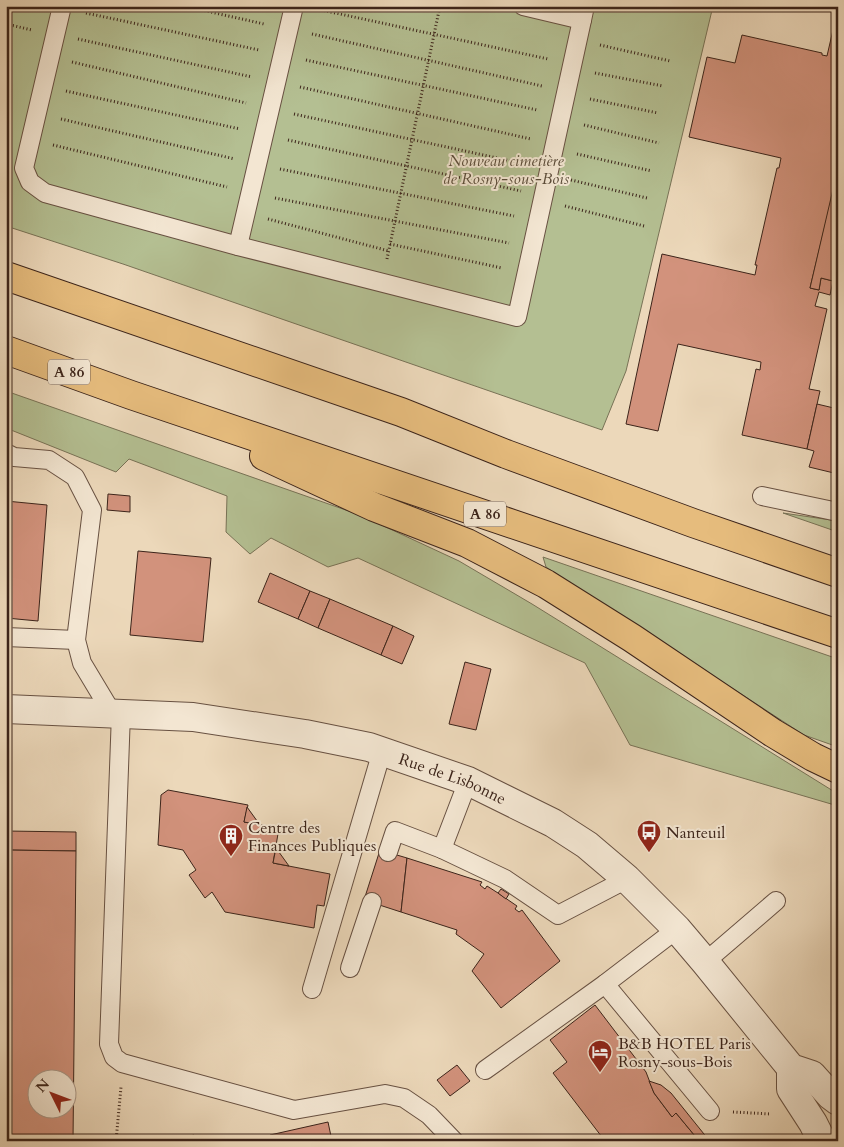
<svg xmlns="http://www.w3.org/2000/svg" width="844" height="1147" font-family="Cardo,serif">
  <rect width="100%" height="100%" fill="#ecd8ba"/>
  <filter id="stains"><feTurbulence type="fractalNoise" baseFrequency=".004" numOctaves="4"/><feColorMatrix values="0 0 0 0 .2 0 0 0 0 .09 0 0 0 0 .02 0 0 0 .5 -.17"/></filter>
  <radialGradient id="worn" r=".72"><stop offset=".6" stop-color="#630" stop-opacity="0"/><stop offset="1" stop-color="#630" stop-opacity=".3"/></radialGradient>
  <g fill="#b4bf92" stroke="#787256">
    <path d="M6,6H713L626,371L602,430L123,264L6,226V203L12,204L6,202Z"/>
    <path d="M6,391L360,515L459,561L532,604L838,794V806L630,745L585,663L358,558L328,567L271,538L250,554L226,532L227,496L129,459L116,472L6,428Z"/>
    <path d="M783,513L838,521V532Z"/>
    <path d="M543,557L838,659V747L804,735L546,567Z"/>
  </g>
  <g fill="#d2927c" stroke="#3c241a" fill-rule="evenodd">
    <path d="M838,8V172L810,288L819,290L821,278L833,281L830,295L819,292L815,306L827,309L809,389L820,391L807,449L742,435L756,369L760,370L761,362L678,344L658,431L626,424L662,254L755,275L757,265H755L777,168H779L781,158L689,137L707,57L735,63L742,35L822,53V55L827,56Z"/>
    <path d="M837,172L838,260L833,281L821,278L819,290L810,288Z"/>
    <path d="M817,404L838,409V474L809,467L814,451L807,449Z"/>
    <path d="M108,494L130,496V512L107,510Z"/>
    <path d="M6,501L47,505L38,621L6,618Z"/>
    <path d="M138,551L211,558L203,642L130,635Z"/>
    <path d="M270,573L310,591L298,619L258,602Z"/>
    <path d="M310,591L330,599L318,628L298,619Z"/>
    <path d="M330,599L393,626L381,655L318,628Z"/>
    <path d="M393,626L414,636L402,664L381,655Z"/>
    <path d="M465,662L491,669L476,730L449,724Z"/>
    <path d="M168,790L248,805L244,822L279,828L273,863L330,874L324,906L317,905L314,928L225,912L212,892L205,898L189,875L196,870L183,850L158,845L161,795Z"/>
    <path d="M247,807L260,825L244,822Z"/>
    <path d="M6,831L76,832V851L6,850Z"/>
    <path d="M276,848L289,866L273,863Z"/>
    <path d="M6,850L76,851L73,1141H6ZM38,1080H68V1110H38Z"/>
    <path d="M380,850L407,858L401,912L364,900Z"/>
    <path d="M407,858L482,882L480,885L485,889L487,886L498,893L517,906L515,909L519,912L522,910L560,961L501,1008L472,971L484,954L456,934L457,930L401,912Z"/>
    <path d="M501,889L509,894L506,899L498,893Z"/>
    <path d="M595,1005L646,1072L654,1093L672,1117L676,1113L695,1136L707,1141H605L553,1073L567,1062L550,1040Z"/>
    <path d="M457,1065L470,1081L450,1096L437,1080Z"/>
    <path d="M649,1081L661,1085L671,1093L708,1139L713,1141H707L695,1136L676,1113L672,1117L654,1093Z"/>
    <path d="M328,1122L332,1141H272L270,1135Z"/>
    <path d="M194,1135L195,1141H169Z"/>
  </g>
  <g fill="none" stroke-linecap="round" stroke-linejoin="round">
    <defs>
      <g id="service">
        <path d="M62,6L24,168L30,182L45,193L238,246L517,317L582,20"/>
        <path d="M523,6L582,20L585,6"/>
        <path d="M238,246L294,6"/>
        <path d="M6,453L14,457L49,460L75,477L92,510L76,640L82,663L112,713"/>
        <path d="M762,496L838,512"/>
        <path d="M6,637L76,640"/>
        <path d="M121,713L109,1044L114,1057L122,1063L294,1110L385,1094L404,1098L429,1115L454,1141"/>
        <path d="M442,849L468,781"/>
        <path d="M388,852L395,831L442,849L505,879L558,915L627,879"/>
        <path d="M705,962L776,901"/>
        <path d="M350,968L372,902"/>
        <path d="M605,984L710,1111"/>
        <path d="M312,989L382,751"/>
        <path d="M485,1070L605,984L677,929"/>
      </g>
      <g id="tertiary">
        <path id="s1" d="M6,709L193,717L305,734L369,747L468,781L553,823L587,845L627,879L677,929L705,962L791,1068L812,1075L830,1095L838,1101"/>
        <path d="M791,1068V1089L813,1123L822,1141"/>
      </g>
      <g id="motorway">
        <path d="M6,276L401,412L506,454L693,523L838,573"/>
        <path d="M6,350L131,395L838,634"/>
        <path d="M264,456L374,507L467,543L546,584L632,638L773,733L813,757L838,769"/>
      </g>
    </defs>
    <use href="#service" stroke="#685142" stroke-width="20"/>
    <use href="#tertiary" stroke="#685142" stroke-width="30"/>
    <use href="#motorway" stroke="#3c241a" stroke-width="30"/>
    <g stroke="#3c241a" stroke-width="3" stroke-dasharray="1 2.5" stroke-linecap="butt">
      <path d="M184,6L264,24"/>
      <path d="M317,9L548,59"/>
      <path d="M86,13L259,50"/>
      <path d="M6,24L32,30"/>
      <path d="M312,34L542,86"/>
      <path d="M78,39L252,77"/>
      <path d="M600,45L670,61"/>
      <path d="M306,60L537,110"/>
      <path d="M72,62L246,103"/>
      <path d="M595,73L663,86"/>
      <path d="M300,87L531,139"/>
      <path d="M66,91L240,129"/>
      <path d="M590,99L658,113"/>
      <path d="M294,114L525,164"/>
      <path d="M61,119L235,159"/>
      <path d="M584,125L659,143"/>
      <path d="M288,140L521,191"/>
      <path d="M53,145L227,187"/>
      <path d="M577,154L652,171"/>
      <path d="M280,169L514,216"/>
      <path d="M571,180L647,198"/>
      <path d="M275,198L509,243"/>
      <path d="M565,206L644,226"/>
      <path d="M268,219L389,251"/>
      <path d="M390,244L502,268"/>
      <path d="M387,259L440,6"/>
      <path d="M733,1112L771,1114"/>
      <path d="M116,1141L121,1087"/>
    </g>
    <use href="#service" stroke="#f3e6d2" stroke-width="18"/>
    <use href="#tertiary" stroke="#f3e6d2" stroke-width="28"/>
    <use href="#motorway" stroke="#e6bc7d" stroke-width="28"/>
  </g>
  <defs>
    <symbol id="bus-pin" viewBox="-11 -11 22 30"><path d="M0 17L-7.5 6A9.5 9.5 0 1 1 7.5 6Z" fill="#8f2418" stroke="#f3e6d2"/><path d="M-5-6H5V4H4V6H2V4H-2V6H-4V4H-5ZM-3.5-4V0h7V-4ZM-3.5 1.2v1.5H-2V1.2ZM2 1.2v1.5H3.5V1.2Z" fill="#fff"/></symbol>
    <symbol id="building-pin" viewBox="-11 -11 22 30"><path d="M0 17L-7.5 6A9.5 9.5 0 1 1 7.5 6Z" fill="#8f2418" stroke="#f3e6d2"/><path d="M-4-6H4V6H1V3H-1V6H-4ZM-2.5-4.3h1.7v1.8h-1.7ZM.8-4.3h1.7v1.8H.8ZM-2.5-1h1.7V.8h-1.7ZM.8-1h1.7V.8H.8Z" fill="#fff"/></symbol>
    <symbol id="hotel-pin" viewBox="-11 -11 22 30"><path d="M0 17L-7.5 6A9.5 9.5 0 1 1 7.5 6Z" fill="#8f2418" stroke="#f3e6d2"/><path d="M-6-4.5h1.5V1H6V5H4.5V3h-9V5H-6ZM-4 0a1.8 1.8 0 1 1 3.6 0ZM.5 0V-2.5h3Q6-2.5 6 0Z" fill="#fff"/></symbol>
  </defs>
  <g fill-rule="evenodd">
    <use href="#bus-pin" x="635" y="818" width="28" height="38"/>
    <use href="#building-pin" x="217" y="822" width="28" height="38"/>
    <use href="#hotel-pin" x="586" y="1038" width="28" height="38"/>
  </g>
  <g text-anchor="middle" stroke-width="4" stroke-linejoin="round" paint-order="stroke">
    <g fill="#f3e6d2" stroke="#735e51" stroke-width="1">
      <rect x="48" y="359.5" width="42" height="25" rx="4"/>
      <rect x="464" y="501.5" width="42" height="25" rx="4"/>
    </g>
    <g font-size="15" font-weight="bold" fill="#3c241a">
      <text x="69" y="377">A 86</text>
      <text x="485" y="519">A 86</text>
    </g>
    <g font-size="16" font-style="italic" fill="#5a4b38" stroke="#f3e6d2">
      <text x="506" y="166">Nouveau cimetière<tspan x="506" dy="18">de Rosny-sous-Bois</tspan></text>
    </g>
    <g font-size="16" fill="#3c241a" stroke="#f3e6d2">
      <text dy="6" stroke="none"><textPath href="#s1" startOffset="455">Rue de Lisbonne</textPath></text>
    </g>
    <g font-size="16" fill="#3c241a" stroke="#f3e6d2" text-anchor="start">
      <text x="248" y="833">Centre des<tspan x="248" dy="18">Finances Publiques</tspan></text>
      <text x="666" y="838">Nanteuil</text>
      <text x="618" y="1049">B&amp;B HOTEL Paris<tspan x="618" dy="18">Rosny-sous-Bois</tspan></text>
    </g>
  </g>
  <rect width="844" height="1147" fill="none" stroke="#ecd8ba" stroke-width="25"/>
  <rect x="8" y="8" width="829" height="1132" fill="none" stroke="#3c241a" stroke-width="2.5"/>
  <rect x="12" y="12" width="819" height="1122" fill="none" stroke="#3c241a"/>
  <g transform="translate(52 1094) rotate(312)"><circle r="24" fill="#f3e6d2" stroke="#aa9888"/>
  <path d="M0-4L9 19L0 12L-9 19Z" fill="#8f2418"/>
  <text y="-8" font-size="14" font-weight="bold" text-anchor="middle" fill="#3c241a">N</text>
  </g>
  <rect width="100%" height="100%" filter="url(#stains)"/>
  <rect width="100%" height="100%" fill="url(#worn)"/>
</svg>
